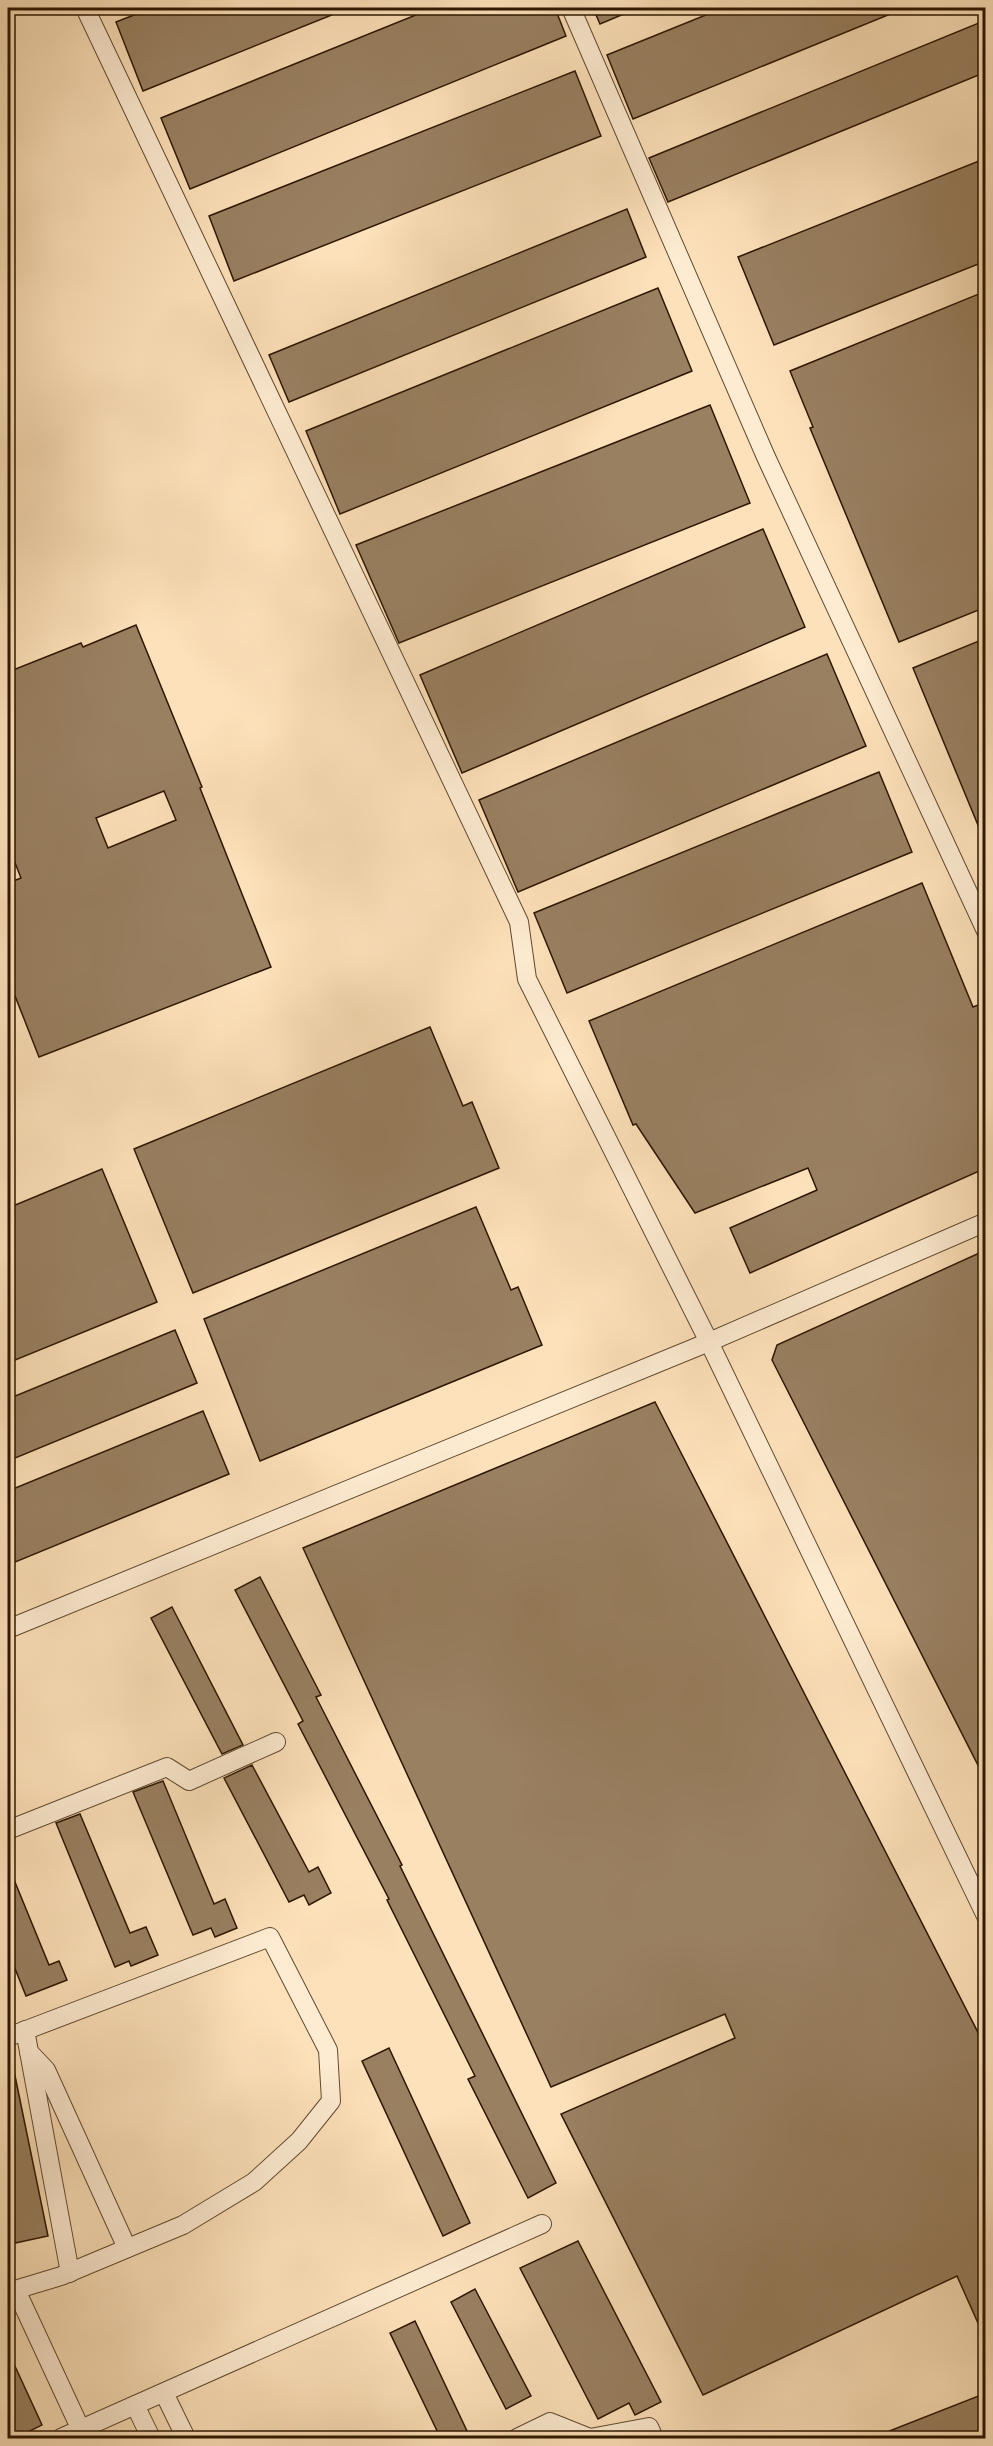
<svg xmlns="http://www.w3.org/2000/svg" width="993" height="2446" font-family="'IM FELL Double Pica',serif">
  <rect width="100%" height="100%" fill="#fde1ba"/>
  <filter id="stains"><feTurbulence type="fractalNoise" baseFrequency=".00333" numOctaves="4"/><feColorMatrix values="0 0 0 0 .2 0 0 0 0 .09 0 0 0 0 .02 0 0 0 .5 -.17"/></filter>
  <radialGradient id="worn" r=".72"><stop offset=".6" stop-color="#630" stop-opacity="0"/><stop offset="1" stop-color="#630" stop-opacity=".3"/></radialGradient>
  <g fill="#998061" stroke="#2d1700" stroke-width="1.5" fill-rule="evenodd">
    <path d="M152,8H349L143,91L116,22Z"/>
    <path d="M433,8H555L566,36L190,189L161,118Z"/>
    <path d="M593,8H638L600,24Z"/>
    <path d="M723,8H905L633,119L607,55Z"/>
    <path d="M986,20V72L668,202L649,158Z"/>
    <path d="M575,71L601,136L234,281L209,216Z"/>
    <path d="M979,161L986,178V261L774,345L738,257Z"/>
    <path d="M627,209L646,257L289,402L269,355Z"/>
    <path d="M658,288L692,371L340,514L306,431Z"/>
    <path d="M986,291V607L899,642L810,428L813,427L790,371Z"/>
    <path d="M710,405L750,503L399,643L356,545Z"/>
    <path d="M763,529L805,627L462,773L420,675Z"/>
    <path d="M136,625L202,787L200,788L271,967L39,1057L8,978V883L21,878L8,845V672L81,643L83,647ZM164,791L176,820L108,848L96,818Z"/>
    <path d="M986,638V842H985L913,668Z"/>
    <path d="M827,654L866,746L518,892L479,800Z"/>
    <path d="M879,772L912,852L567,993L534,913Z"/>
    <path d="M922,883L973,1007L986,1002V1168L750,1273L730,1228L817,1190L808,1168L695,1213L636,1124L633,1125L589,1021Z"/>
    <path d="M430,1027L463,1106L472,1102L499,1168L193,1293L134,1149Z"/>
    <path d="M102,1169L157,1302L8,1363V1208Z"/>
    <path d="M476,1207L511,1290L518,1287L542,1345L260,1461L204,1319Z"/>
    <path d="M986,1250V1781L772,1360L777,1345Z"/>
    <path d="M175,1330L197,1383L8,1461V1399Z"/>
    <path d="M655,1402L986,2048V2341L957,2276L703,2395L561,2114L735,2038L725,2014L551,2087L303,1548Z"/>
    <path d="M203,1411L229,1474L8,1565V1491Z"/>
    <path d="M260,1577L321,1695L316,1697L402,1865L400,1866L556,2183L528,2198L468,2079L475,2076L387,1900L389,1899L298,1724L303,1721L235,1590Z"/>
    <path d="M172,1607L243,1745L222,1754L151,1618Z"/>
    <path d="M252,1765L309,1872L318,1867L331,1893L309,1905L304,1895L289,1902L224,1778Z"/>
    <path d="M163,1781L214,1904L225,1899L237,1928L215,1937L211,1928L193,1935L133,1792Z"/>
    <path d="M80,1814L130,1933L146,1927L158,1955L131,1966L129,1961L115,1967L56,1823Z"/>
    <path d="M8,1865L49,1965L59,1961L67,1980L26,1996L8,1951Z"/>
    <path d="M389,2048L470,2223L443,2236L362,2061Z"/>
    <path d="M14,2071L48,2236L15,2243L8,2207V2072Z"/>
    <path d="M578,2241L661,2402L635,2415L629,2403L598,2419L520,2268Z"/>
    <path d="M475,2289L531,2396L506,2409L451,2302Z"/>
    <path d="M415,2321L467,2431L452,2439H441L390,2333Z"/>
    <path d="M8,2351L42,2425L16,2438L8,2420Z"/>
    <path d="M986,2393V2435L977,2439H869Z"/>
  </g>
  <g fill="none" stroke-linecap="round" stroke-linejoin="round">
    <defs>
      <g id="minor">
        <path d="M85,8L519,922L527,979L709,1342L986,1916"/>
        <path d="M571,8L766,457L986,931"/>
        <path d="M8,1629L709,1342L986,1222"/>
        <path d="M8,1830L167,1767L189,1781L276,1742"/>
        <path d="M25,2030L70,2273"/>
        <path d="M8,2037L270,1937L328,2050L331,2101L299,2141L254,2182L183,2225L61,2276L8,2292"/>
        <path d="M29,2052L46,2070L127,2248"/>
        <path d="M16,2290L81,2430"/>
        <path d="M164,2393L186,2438"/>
        <path d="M135,2405L151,2438"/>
        <path d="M61,2438L542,2224"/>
        <path d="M517,2438L550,2422L590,2438L649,2427L654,2438"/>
      </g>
    </defs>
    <use href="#minor" stroke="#614a2e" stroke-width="20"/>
    <use href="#minor" stroke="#feecd2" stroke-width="18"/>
  </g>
  <rect width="993" height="2446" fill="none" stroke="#fde1ba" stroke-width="30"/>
  <rect x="9" y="9" width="975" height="2428" fill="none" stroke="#2d1700" stroke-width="3"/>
  <rect x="15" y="15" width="963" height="2416" fill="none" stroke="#2d1700" stroke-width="1.5"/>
  <rect width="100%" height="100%" filter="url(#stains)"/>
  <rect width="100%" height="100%" fill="url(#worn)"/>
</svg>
